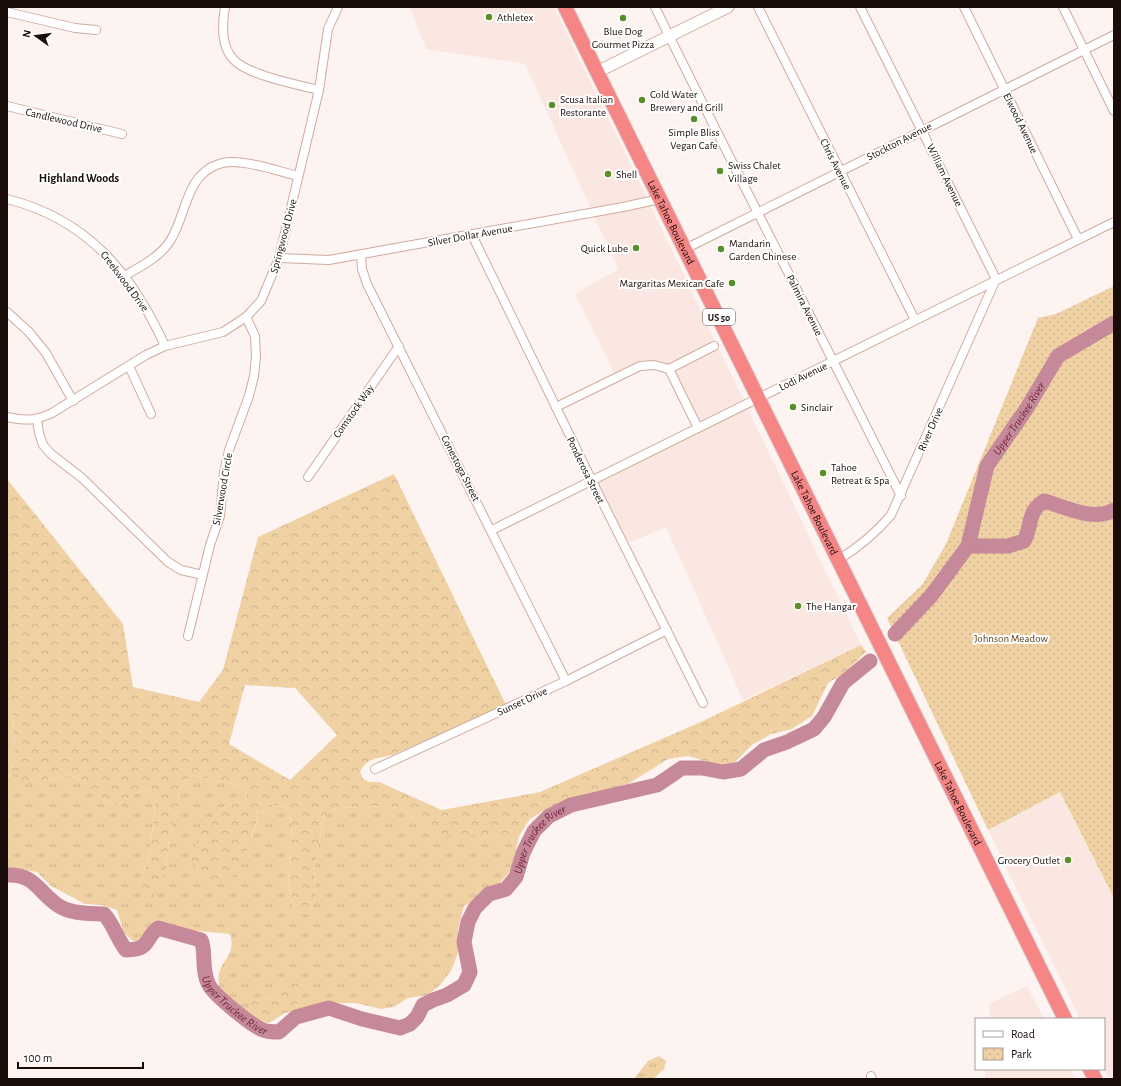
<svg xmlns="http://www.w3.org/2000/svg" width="1121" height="1086" font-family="'Alegreya Sans',sans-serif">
  <defs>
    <pattern id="grass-tufts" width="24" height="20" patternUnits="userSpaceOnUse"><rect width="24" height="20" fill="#f0d1a4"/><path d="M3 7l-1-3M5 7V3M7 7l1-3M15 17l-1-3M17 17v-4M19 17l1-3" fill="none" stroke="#cdb28c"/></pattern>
    <pattern id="forest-crowns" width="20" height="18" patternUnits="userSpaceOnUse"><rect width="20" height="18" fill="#f0d1a4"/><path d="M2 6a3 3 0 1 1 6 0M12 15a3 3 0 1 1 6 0" fill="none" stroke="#cdb28c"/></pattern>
    <pattern id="park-dots" width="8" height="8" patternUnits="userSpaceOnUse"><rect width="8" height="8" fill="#f0d1a4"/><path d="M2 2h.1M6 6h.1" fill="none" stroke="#cdb28c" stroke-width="1.8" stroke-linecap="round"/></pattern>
  </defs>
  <rect width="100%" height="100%" fill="#fdf4f2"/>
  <g fill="#fbe7e1">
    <path d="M410,7H554L636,175L861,645L743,700L666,527L629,543L595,482L703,430L669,365L638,362L614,373L575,294L618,269L525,64L426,49Z"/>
    <path d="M1060,792L1114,898V1079H1109L1104,1069V1019H1080L988,830Z"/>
    <path d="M1027,986L1044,1019H991L988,1004Z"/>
    <path d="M986,1069H1070L1076,1079H985Z"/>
  </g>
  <g fill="url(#grass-tufts)">
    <path d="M7,705L13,713L15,747L12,770L46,780L71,775L96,790L100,798L117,805L132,795L149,789L156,796L150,853L139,885L166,869L169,840L179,802L178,790L191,775L237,785L247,793L246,800L220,809L252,837L259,815L270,804L287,808L292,823L288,883L294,911L308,914L316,899L314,871L324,815L341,808L385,806L406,811L432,836H483L509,839L519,836L511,870L498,885L464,906L458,928V953L451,971L440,985L428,995L408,998L394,1007L381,1009L356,1003H328L295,1011L302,992L281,982L271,998L257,999L249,1006V1013L219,989C219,984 218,977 219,973C224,957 236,954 230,934L187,930L169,923L156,922L147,931L144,940L133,941L124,933L117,910L102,905L85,904L51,886L37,872L18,869L7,870Z"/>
    <path d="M659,1056L666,1061L664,1069L653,1079H634L648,1061Z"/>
  </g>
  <g fill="url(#forest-crowns)" fill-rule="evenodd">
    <path d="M394,474L506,705L395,754C378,760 370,755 360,771L363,779L370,782H379L442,810L540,792L703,721L861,645L866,652L844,673L828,683L812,716L792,729L771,734L752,745L734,763L722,766L688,756L668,759L628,784L551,806L530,819L519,836L509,839L482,836H432L406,811L385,806L341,808L324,815L314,871L316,899L308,914L294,911L288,883L292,823L287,808L270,804L259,815L241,868L227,881L204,879L191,860L199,833L220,809L246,800L247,793L237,785L191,775L178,790L179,802L169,840L166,869L152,899L143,900L139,885L150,853L156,796L149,789L132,795L117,805L100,798L95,790L71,775L46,780H22L12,770L15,747L13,713L7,705V479L123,624L133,687L199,702L223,670L258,537ZM245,685L295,688L337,735L290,780L229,744Z"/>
    <path d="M297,976L302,992L295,1011L285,1013L269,1023L260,1021L249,1013L248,1006L257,999L271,998L281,982Z"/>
  </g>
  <path fill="url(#park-dots)" d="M1114,286V898L1060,792L988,830L887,618L922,585L946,544L1038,318L1056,314Z"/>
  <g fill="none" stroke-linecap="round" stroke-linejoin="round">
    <g stroke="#c58999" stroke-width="15">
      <path d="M968,546H1008L1024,541C1033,525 1026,513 1044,501C1066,507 1093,522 1114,510"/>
      <path id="s1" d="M895,634L931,596L968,546L987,466L1027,408L1058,356L1114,323"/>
      <path d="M791,740L814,729L824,717L843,683L870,661"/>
      <path id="s2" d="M7,875C34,874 37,890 56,904C69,914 87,913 104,914C114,925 117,939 126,950C152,949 143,940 158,928L201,940C206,949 201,971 209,985C214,995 252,1026 263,1030C268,1032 274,1032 279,1032L296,1017L329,1008L362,1019L400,1028L410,1024L417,1017L423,1005L433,1000L447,995L464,985L470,972L464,942L468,922L475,908L489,894L506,889L516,877L523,853L534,831L549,816L571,805L657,785L682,768H702L723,772L741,769L764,750L787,742"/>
    </g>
    <defs>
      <g id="street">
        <path d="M225,7C222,24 221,47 234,60C248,75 298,85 319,90"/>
        <path d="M655,7C735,171 820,333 901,496"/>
        <path d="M758,7L915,320"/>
        <path d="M964,7L1078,239"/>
        <path d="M1063,7L1114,111"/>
        <path d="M7,12L75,28L96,30"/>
        <path d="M7,106L122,134"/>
        <path d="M7,199C87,219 132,273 165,346"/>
        <path d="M472,235L592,481L703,703"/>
        <path d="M685,249L1114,35"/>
        <path d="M361,255L362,269L367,284L566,681"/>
        <path d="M279,258L329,260L623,207L660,199"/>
        <path d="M124,276C140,267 160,257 170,241C187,215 185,175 219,164C239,157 277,171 298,176"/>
        <path d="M7,312L29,332L46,353L73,401"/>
        <path d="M129,366L151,414"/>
        <path d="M556,407L640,366L654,365L669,369"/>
        <path d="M7,417C26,421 35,421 52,413L146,355L165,346L223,332L246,317L261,301L279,258L319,90L328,29L338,7"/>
        <path d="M37,420L39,433L43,445L51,454L82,478L168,562L181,570L203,575"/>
        <path d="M698,428L669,369L714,346"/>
        <path d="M308,477L399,346"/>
        <path d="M492,530L1114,222"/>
        <path d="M838,560C859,547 875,534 891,515L996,279L860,7"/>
        <path d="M188,636L210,545L220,516L224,472L229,450L249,396L254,376L256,357L255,336L246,317"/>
        <path d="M375,769L566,681L667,630"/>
        <path d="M871,1076L872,1079"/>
      </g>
      <path id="secondary" d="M597,72L728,7"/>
      <g id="highway">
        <path id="s3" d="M565,7L1065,1019"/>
        <path d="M1090,1069L1095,1079"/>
      </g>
    </defs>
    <use href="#street" stroke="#d0aa9d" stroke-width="10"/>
    <use href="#secondary" stroke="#d0aa9d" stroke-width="13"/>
    <use href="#highway" stroke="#d6d3d3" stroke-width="16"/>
    <use href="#street" stroke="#fff" stroke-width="8"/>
    <use href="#secondary" stroke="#fff" stroke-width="11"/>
    <use href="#highway" stroke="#f68686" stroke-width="14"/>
  </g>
  <g fill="#598f28" stroke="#fff" stroke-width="1.5">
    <circle cx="489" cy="17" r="4"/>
    <circle cx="623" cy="18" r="4"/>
    <circle cx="642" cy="100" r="4"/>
    <circle cx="552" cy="105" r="4"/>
    <circle cx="694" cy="119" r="4"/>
    <circle cx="720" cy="171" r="4"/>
    <circle cx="608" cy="174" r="4"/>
    <circle cx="636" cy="248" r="4"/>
    <circle cx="721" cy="249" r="4"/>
    <circle cx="732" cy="283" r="4"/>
    <circle cx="793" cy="407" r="4"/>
    <circle cx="823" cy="473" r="4"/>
    <circle cx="798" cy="606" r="4"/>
    <circle cx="1068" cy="860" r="4"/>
  </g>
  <g text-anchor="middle" stroke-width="4" stroke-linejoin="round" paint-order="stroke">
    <rect fill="#fff" stroke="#5f5653" stroke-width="1" x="703" y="309" width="32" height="16" rx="3"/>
    <g font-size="10" font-weight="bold" fill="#1a0d09">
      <text x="719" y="321">US 50</text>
    </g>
    <g font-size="11" fill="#1a0d09" stroke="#fff" text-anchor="start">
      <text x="497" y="21">Athletex</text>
      <text x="623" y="35" text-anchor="middle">Blue Dog<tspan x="623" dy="13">Gourmet Pizza</tspan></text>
      <text x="650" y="98">Cold Water<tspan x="650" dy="13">Brewery and Grill</tspan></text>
      <text x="560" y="103">Scusa Italian<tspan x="560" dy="13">Restorante</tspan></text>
      <text x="694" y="136" text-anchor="middle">Simple Bliss<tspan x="694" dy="13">Vegan Cafe</tspan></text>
      <text x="728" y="169">Swiss Chalet<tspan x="728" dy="13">Village</tspan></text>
      <text x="616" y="178">Shell</text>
      <text x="729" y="247">Mandarin<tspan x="729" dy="13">Garden Chinese</tspan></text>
      <text x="628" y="252" text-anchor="end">Quick Lube</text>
      <text x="724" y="287" text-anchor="end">Margaritas Mexican Cafe</text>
      <text x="801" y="411">Sinclair</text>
      <text x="831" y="471">Tahoe<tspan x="831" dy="13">Retreat &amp; Spa</tspan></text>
      <text x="806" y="610">The Hangar</text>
      <text x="1060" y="864" text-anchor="end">Grocery Outlet</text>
    </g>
    <g font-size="11" fill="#1a0d09" stroke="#fff">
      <text transform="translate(64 120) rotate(13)" y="4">Candlewood Drive</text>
      <text transform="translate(1021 123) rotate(64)" y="4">Elwood Avenue</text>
      <text transform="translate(899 141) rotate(-27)" y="4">Stockton Avenue</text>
      <text transform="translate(836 164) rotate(63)" y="4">Chris Avenue</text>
      <text transform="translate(945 175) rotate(64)" y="4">William Avenue</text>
      <text dy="4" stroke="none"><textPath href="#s3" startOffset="240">Lake Tahoe Boulevard</textPath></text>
      <text transform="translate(470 235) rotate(-10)" y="4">Silver Dollar Avenue</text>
      <text transform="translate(283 236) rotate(-75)" y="4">Springwood Drive</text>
      <text transform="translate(125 281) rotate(53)" y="4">Creekwood Drive</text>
      <text transform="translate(805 305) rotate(63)" y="4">Palmira Avenue</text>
      <text transform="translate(803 376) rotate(-26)" y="4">Lodi Avenue</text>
      <text transform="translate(353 411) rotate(-55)" y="4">Comstock Way</text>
      <text transform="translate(930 429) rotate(-66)" y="4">River Drive</text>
      <text transform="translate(461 468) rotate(63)" y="4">Conestoga Street</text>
      <text transform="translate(586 470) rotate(64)" y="4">Ponderosa Street</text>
      <text transform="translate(222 489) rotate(-80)" y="4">Silverwood Circle</text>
      <text dy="4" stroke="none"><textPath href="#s3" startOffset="564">Lake Tahoe Boulevard</textPath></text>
      <text transform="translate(522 701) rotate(-25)" y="4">Sunset Drive</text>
      <text dy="4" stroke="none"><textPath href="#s3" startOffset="888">Lake Tahoe Boulevard</textPath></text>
    </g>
    <g font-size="11" fill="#59411a" stroke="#fff">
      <text x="1011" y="642">Johnson Meadow</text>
    </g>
    <g font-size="12" font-weight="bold" fill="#1a0d09" stroke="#fff">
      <text x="79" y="182">Highland Woods</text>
    </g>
    <g font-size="12" font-style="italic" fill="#722942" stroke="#fff">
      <text dy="4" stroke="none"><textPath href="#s1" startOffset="254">Upper Truckee River</textPath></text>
      <text dy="4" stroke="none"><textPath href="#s2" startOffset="761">Upper Truckee River</textPath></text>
      <text dy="4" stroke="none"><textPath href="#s2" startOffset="316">Upper Truckee River</textPath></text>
    </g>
  </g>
  <rect width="1121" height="1086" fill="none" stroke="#1a0d09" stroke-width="16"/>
  <rect x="975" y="1018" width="130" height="52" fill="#ffffff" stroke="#a39e9d"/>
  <rect x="983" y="1031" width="20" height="6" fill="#ffffff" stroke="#a39e9d"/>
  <text x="1011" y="1038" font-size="12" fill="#1a0d09">Road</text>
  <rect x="983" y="1048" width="20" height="12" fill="url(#park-dots)" stroke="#a39e9d"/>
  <text x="1011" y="1058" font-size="12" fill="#1a0d09">Park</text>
  <g transform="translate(36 36) rotate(284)" stroke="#ffffff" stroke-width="3" paint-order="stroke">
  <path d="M0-3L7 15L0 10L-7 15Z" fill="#1a0d09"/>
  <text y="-6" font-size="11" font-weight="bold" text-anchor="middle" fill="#1a0d09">N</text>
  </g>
  <path d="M18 1062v6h125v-6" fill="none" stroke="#1a0d09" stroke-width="2"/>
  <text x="24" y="1062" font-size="12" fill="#1a0d09" stroke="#ffffff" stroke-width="3" paint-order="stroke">100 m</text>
</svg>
